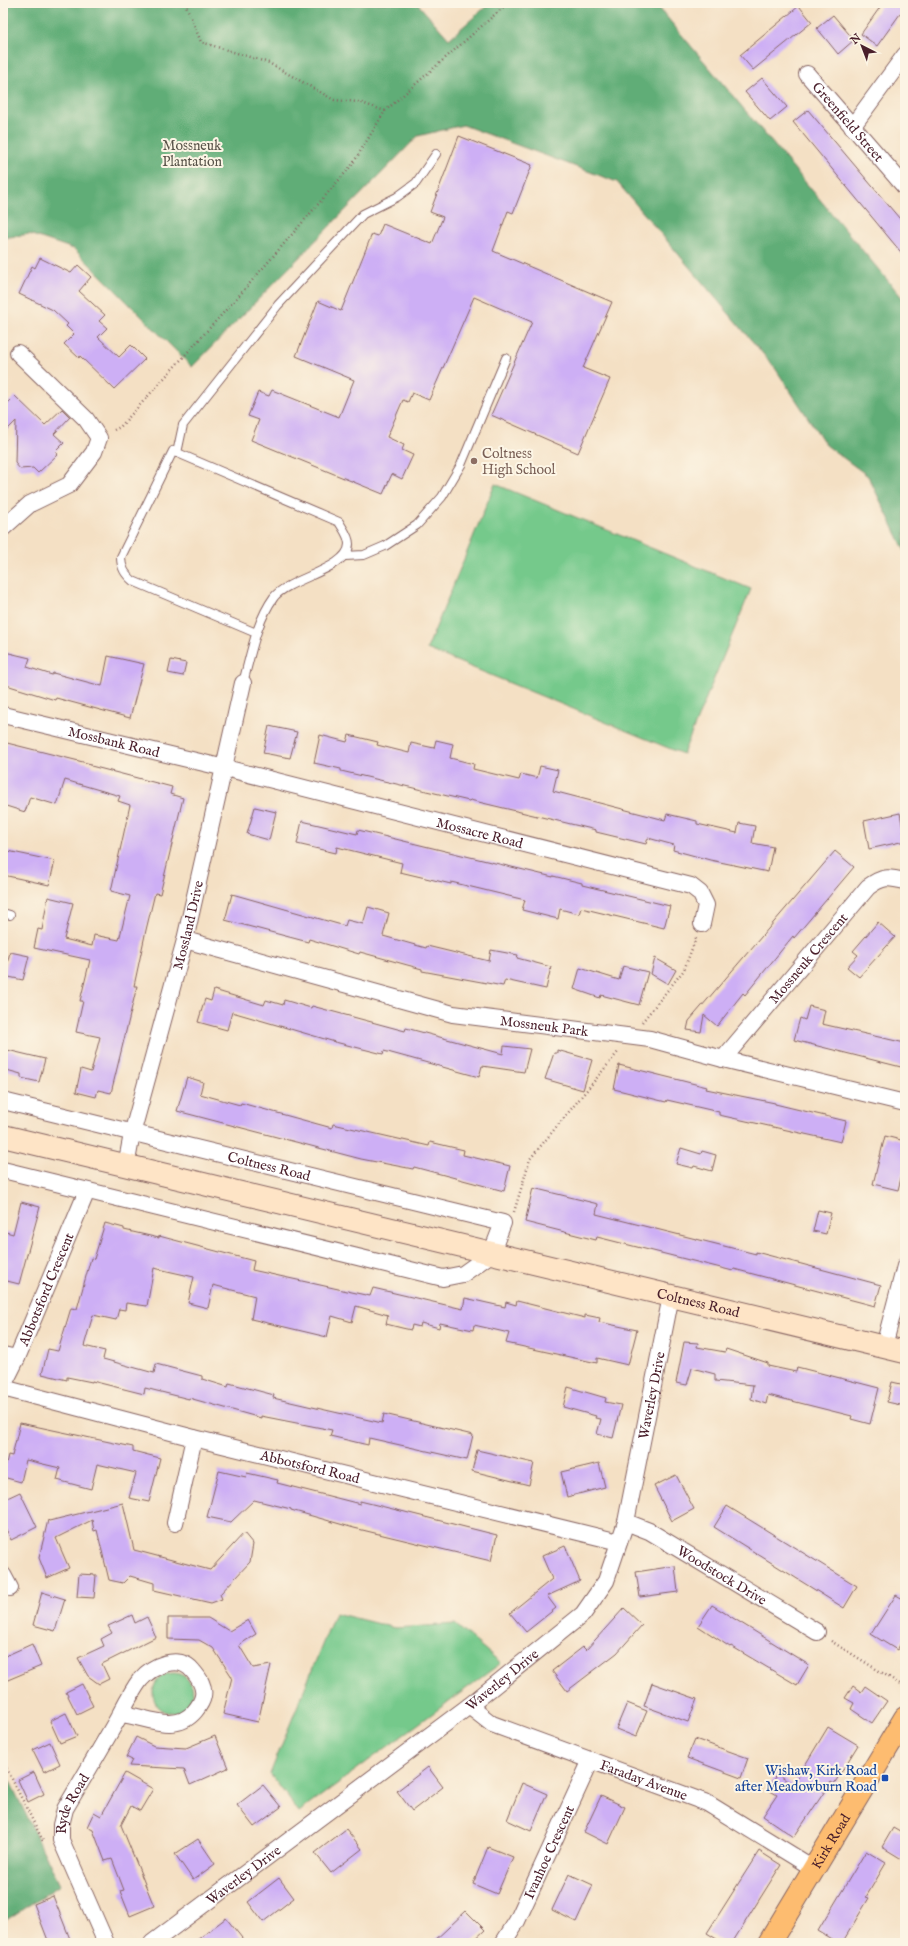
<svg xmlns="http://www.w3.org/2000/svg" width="908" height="1946" font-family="'IM FELL English',serif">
  <rect width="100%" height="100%" fill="#fcf5e5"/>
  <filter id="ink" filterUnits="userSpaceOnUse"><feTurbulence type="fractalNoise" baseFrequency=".025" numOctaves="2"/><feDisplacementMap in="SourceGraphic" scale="8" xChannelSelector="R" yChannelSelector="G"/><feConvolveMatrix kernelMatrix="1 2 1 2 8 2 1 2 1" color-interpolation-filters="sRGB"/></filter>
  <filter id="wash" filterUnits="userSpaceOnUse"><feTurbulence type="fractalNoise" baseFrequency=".012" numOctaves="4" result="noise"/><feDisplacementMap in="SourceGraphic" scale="16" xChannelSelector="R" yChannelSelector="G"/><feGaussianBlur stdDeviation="0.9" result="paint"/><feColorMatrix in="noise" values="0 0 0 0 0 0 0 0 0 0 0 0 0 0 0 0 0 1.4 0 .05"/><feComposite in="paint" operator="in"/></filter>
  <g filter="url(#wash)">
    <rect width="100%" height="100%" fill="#f4e0c4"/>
    <g fill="#75c98b" stroke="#60745b">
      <path d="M495,484L751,589L683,754L427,649Z"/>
      <path d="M335,1613L395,1628L455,1624L501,1663L299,1812L270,1774Z"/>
      <circle cx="173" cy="1693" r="20"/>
    </g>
    <g fill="#60ad77" stroke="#556651">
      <path d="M3,3H417L449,39L490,3H655L905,301V551L868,476L826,445L775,368L617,182L463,125L418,136L192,367L74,249L29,234L3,238Z"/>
      <path d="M3,1767L60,1885L3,1922Z"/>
    </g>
    <g id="blocks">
      <g fill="#cdaff5">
        <path d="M883,3H905V7L877,46L861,34Z"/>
        <path d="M799,6L812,22L753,70L740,55Z"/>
        <path d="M833,15L854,40L838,54L817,28Z"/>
        <path d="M762,78L787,107L770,121L745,92Z"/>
        <path d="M808,110L905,225V257L793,122Z"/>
        <path d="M459,136L532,165L513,213L508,211L493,251L612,302L583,368L610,379L578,453L491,415L532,322L474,297L429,400L412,393L408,402L403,400L387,437L404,445L402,450L413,455L402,479L392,474L383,494L251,440L259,420L248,416L258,392L269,396L272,390L339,417L354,380L296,356L318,301L341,311L372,234L378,236L383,224L432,244L443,217L430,212Z"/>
        <path d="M40,258L71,273L78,265L91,277L79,291L105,315L99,321L107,328L98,337L119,357L131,345L145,359L114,389L80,356L79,358L64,344L74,334L66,326L68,324L53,310L19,294L32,266L35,268Z"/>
        <path d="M15,396L45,425L62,409L70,417L54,434L64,443L55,452L58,454L38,473L33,468L20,469L15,463L16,421L3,434V408Z"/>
        <path d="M5,652L30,658L27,667L52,675L53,673L102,686L108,656L144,664L130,718L56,698L55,700L3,684V661Z"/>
        <path d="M171,660L186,663L183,676L168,673Z"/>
        <path d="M269,726L297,732L290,758L263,753Z"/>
        <path d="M320,735L347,742L349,735L378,742L377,745L409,753L411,743L434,748L436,740L453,744L450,758L474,764L473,769L519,780L521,774L537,778L540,766L558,770L553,791L665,820L667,814L697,821V824L737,833L739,823L755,826L752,843L773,847L768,872L710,860L673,850L674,845L648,838L646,844L596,832V830L470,800L469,801L341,771V769L314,763Z"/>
        <path d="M3,742L91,764V766L172,787L170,794L183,798L160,894L155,893L146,930L134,986H137L111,1093L98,1090L96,1097L76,1092L81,1069L91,1072L100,1037L76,1032L83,1001H80L90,960L34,948L38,929L42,930L48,897L73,903L64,939L92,946L94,935L119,940L130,896L111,891L130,805L118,801L120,796L65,780L57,805L30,797L25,812L3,805Z"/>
        <path d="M255,807L276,812L269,840L247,834Z"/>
        <path d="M900,813L905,841L869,849L864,821Z"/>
        <path d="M302,821L357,834L358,830L553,877V876L582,883V885L670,906L664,928L581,908L579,914L560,909L558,919L522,910L525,900L451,882V884L400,872L402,863L337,847L336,853L297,844Z"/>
        <path d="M3,850L55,861L49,885L3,875Z"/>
        <path d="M835,851L854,867L794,938L793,936L745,995L743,993L717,1026L704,1015L701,1032L687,1030L689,1021Z"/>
        <path d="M232,894L345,926L347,920L363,924L368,907L389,913L383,936L426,948L427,946L489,961L491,950L518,955L517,958L551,967L546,989L505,980L503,986L422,971V969L360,952L359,954L309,939L308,942L225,920Z"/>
        <path d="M878,922L895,937L859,977L847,967L858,955L853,951Z"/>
        <path d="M10,952L29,956L23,980L4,976Z"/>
        <path d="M655,958L676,970L668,984L651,974Z"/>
        <path d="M623,966L648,972L639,1005L601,995L600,998L574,989L580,968L619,980Z"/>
        <path d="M214,990L264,1005L266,1000L283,1005L284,1000L311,1008L312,1006L405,1031L406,1028L503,1054L504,1046L530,1049L524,1072L482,1066L479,1077L384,1051L383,1054L335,1042L232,1012L227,1030L198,1022L205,999L211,1001Z"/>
        <path d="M809,1006L825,1010L822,1024L905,1043V1068L794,1040L800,1018L805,1020Z"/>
        <path d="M3,1049L45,1059L39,1082L21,1078V1074L3,1069Z"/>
        <path d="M557,1050L592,1060L583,1090L545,1079L554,1053H557Z"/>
        <path d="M619,1065L707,1087L706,1089L775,1103V1104L846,1121L841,1142L719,1115V1112L667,1100L666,1102L614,1089Z"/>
        <path d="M187,1077L203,1082L200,1094L240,1105L241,1103L332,1128L333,1124L429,1146L430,1142L464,1150L463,1155L510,1166L504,1191L414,1167L413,1169L361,1159L177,1111Z"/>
        <path d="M885,1136L905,1141V1162L898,1190L873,1184Z"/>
        <path d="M681,1148L701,1154L702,1151L716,1155L712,1171L694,1166L693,1168L676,1164Z"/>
        <path d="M533,1188L598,1204L596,1214L756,1254V1252L881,1285L875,1306L734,1269L733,1271L597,1237L596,1240L525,1222Z"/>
        <path d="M21,1202L40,1207L19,1284L3,1280V1244L6,1232L13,1234Z"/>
        <path d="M818,1210L831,1213L826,1234L813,1231Z"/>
        <path d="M105,1223L124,1228V1230L159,1238V1236L254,1261L252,1270L370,1296L373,1288L463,1309L465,1298L505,1307L506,1302L516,1305L517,1301L585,1318V1315L600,1318L599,1322L637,1330L628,1365L597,1358V1363L506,1343L509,1333L474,1325L473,1330L440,1323L439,1328L421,1323L420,1327L412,1325L411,1330L402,1328L386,1324L388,1315L356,1306L352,1322L332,1316L327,1337L251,1319L255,1296L213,1285L208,1308L188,1303L194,1277L154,1268L147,1306L126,1303L125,1310L119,1309L116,1320L93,1315L84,1346L105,1351L103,1359L154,1373L156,1364L202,1376V1379L228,1387L229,1383L274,1395L273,1398L382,1423L384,1414L473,1435L467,1460L369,1438L368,1445L330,1436L332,1430L261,1416V1418L189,1398V1399L145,1388L144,1394L92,1381V1382L67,1377V1380L42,1374L48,1349L58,1351L71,1308L77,1309L91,1258L94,1259Z"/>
        <path d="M684,1342L698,1343L697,1347L725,1352L726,1349L768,1363V1366L796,1372L797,1367L879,1388L870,1424L851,1419L852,1416L768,1395L766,1404L751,1399L753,1385L715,1381V1374L692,1368L687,1385L676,1383Z"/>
        <path d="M892,1382L905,1385V1406L887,1402Z"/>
        <path d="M568,1387L606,1398L605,1402L621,1405L613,1438L597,1434L601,1419L595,1418L596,1416L563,1407Z"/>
        <path d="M20,1423L133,1447V1451L160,1458L149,1502L129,1498L136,1473L97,1464L91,1489L57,1480L60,1468L26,1460L21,1482L3,1477L8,1455L12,1456Z"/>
        <path d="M477,1450L534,1463L529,1485L472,1471Z"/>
        <path d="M599,1463L605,1487L567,1497L561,1472Z"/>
        <path d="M219,1471L246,1477L247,1473L278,1480L277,1483L325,1495L360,1504V1501L401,1511L497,1535L491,1561L354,1528L291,1510V1509L254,1500L231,1522L207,1517Z"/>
        <path d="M676,1475L694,1509L672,1521L654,1486Z"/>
        <path d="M20,1492L37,1527L11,1540L3,1522V1500Z"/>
        <path d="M123,1503L134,1550L210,1570L244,1533L253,1544L250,1562L220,1594L222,1599L211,1603L154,1590V1583L130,1576L123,1583L109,1580L97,1530L94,1531L92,1520L56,1538L69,1568L47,1578L39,1558L48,1520L49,1521Z"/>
        <path d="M727,1506L857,1586L844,1608L714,1527Z"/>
        <path d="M565,1546L580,1581L547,1596L556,1608L526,1632L510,1613L552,1579L542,1556Z"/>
        <path d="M675,1566L678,1592L640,1597L636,1572Z"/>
        <path d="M79,1574L96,1575L94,1598L77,1597Z"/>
        <path d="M42,1592L65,1599L55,1631L33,1625Z"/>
        <path d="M896,1595L905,1600V1636L897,1650L871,1634Z"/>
        <path d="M712,1605L809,1665L797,1685L731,1646L730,1647L698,1626Z"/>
        <path d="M624,1608L642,1625L617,1653L567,1691L552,1671L583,1647L586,1650Z"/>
        <path d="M132,1615L135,1623L147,1617L156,1637L102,1664L109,1679L99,1684L88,1676L78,1658L104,1646L101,1639L112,1633L108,1626Z"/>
        <path d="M168,1618H208L229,1631L248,1620L256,1634L239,1645L253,1668L271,1665L258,1722L223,1714L232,1677L213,1648L199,1640L168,1639Z"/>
        <path d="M32,1644L41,1666L3,1682V1657Z"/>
        <path d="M652,1683L697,1699L688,1722L644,1706Z"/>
        <path d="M82,1684L93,1706L77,1714L66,1692Z"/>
        <path d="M853,1686L861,1692L865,1686L887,1701L872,1723L851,1709L854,1703L845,1698Z"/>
        <path d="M627,1703L647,1711L636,1737L616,1729Z"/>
        <path d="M66,1713L77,1736L60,1743L50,1721Z"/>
        <path d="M828,1727L858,1745L834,1784L831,1782L794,1837L763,1816L777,1795L767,1789L777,1774L793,1785Z"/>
        <path d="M215,1736L228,1768L190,1785L184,1769L129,1766L132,1760L126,1757L136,1737L154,1746L186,1748Z"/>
        <path d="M695,1739L748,1758L741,1778L687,1758Z"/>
        <path d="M50,1742L60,1764L44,1772L33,1750Z"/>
        <path d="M428,1767L443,1787L412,1811L397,1791Z"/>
        <path d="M34,1772L44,1794L28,1802L18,1780Z"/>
        <path d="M125,1773L153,1789L140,1811L131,1806L121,1825L154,1906L130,1916L120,1891L124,1890L112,1859L105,1861L93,1830L87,1827L94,1812L101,1816Z"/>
        <path d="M522,1783L547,1794L531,1831L507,1820Z"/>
        <path d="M263,1785L281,1807L254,1827L237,1805Z"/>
        <path d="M601,1796L625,1807L608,1844L584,1832Z"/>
        <path d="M893,1828L905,1835V1861L882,1847Z"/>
        <path d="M346,1829L362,1849L331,1873L315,1853Z"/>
        <path d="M198,1839L215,1864L193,1880L175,1854Z"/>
        <path d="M488,1847L513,1857L497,1894L473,1884Z"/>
        <path d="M759,1851L781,1865L732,1943H723L707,1933Z"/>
        <path d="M866,1851L886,1863L866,1897L869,1898L842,1943H838L818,1931Z"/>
        <path d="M569,1874L593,1885L576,1922L552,1910Z"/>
        <path d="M279,1878L294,1898L263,1922L248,1902Z"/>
        <path d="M53,1896L70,1939L60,1943H49L34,1904Z"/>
        <path d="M466,1911L485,1930L471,1943H432Z"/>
        <path d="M226,1918L246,1943H193Z"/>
      </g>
    </g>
  </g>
  <g filter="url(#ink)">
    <use href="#blocks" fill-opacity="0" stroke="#866361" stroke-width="1"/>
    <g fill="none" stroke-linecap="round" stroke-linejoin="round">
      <defs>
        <g id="lane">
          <path d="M177,453L183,425L278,305L363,214L397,197L416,183L436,154"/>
          <path d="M345,556L364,555L385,546L417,525L442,497L461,465L506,358"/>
          <path d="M243,683C251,654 256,622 274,597C289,578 349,569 349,544C349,536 343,529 339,522L173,451L121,557C121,568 125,574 133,581L256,633"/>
          <path d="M3,913L10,915"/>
        </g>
        <g id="street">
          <path id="s1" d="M807,74L905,187"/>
          <path d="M852,127L905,55"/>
          <path d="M3,528L30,504L69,485L94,452L99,438L86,419L18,353"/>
          <path id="s2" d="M3,715L225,768L691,886L700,893L706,905L702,924"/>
          <path id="s3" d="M185,940L453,1014L650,1039L723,1059L905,1103"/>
          <path id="s4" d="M723,1059L868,887C883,876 888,877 905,881"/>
          <path id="s5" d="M3,1101L503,1223L491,1254L463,1274L443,1278L3,1170"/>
          <path id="s6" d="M126,1166L132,1134L185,940L243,683"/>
          <path d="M884,1346L905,1266"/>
          <path d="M3,1355L17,1358"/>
          <path id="s7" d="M3,1386L17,1358L87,1191"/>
          <path id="s8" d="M3,1388L194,1438L619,1542"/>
          <path id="s9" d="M626,1522L649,1531L817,1632"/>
          <path d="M175,1523L194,1438"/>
          <path d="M3,1575L10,1588"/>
          <path id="s10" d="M469,1706L492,1724L707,1803L813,1868"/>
          <path id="s11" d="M106,1943L61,1840V1825L65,1809C82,1780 100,1750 117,1720C124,1707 131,1692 140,1680C152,1666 179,1653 193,1671C199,1678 205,1686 203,1696C202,1702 199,1706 195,1711C175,1735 145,1716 121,1714"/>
          <path id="s12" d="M152,1943L469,1706L583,1614L606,1581L626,1522L671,1296"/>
          <path id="s13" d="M503,1943L517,1921L591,1760"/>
        </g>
        <g id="secondary">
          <path id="s14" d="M3,1136L905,1352"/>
        </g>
        <g id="primary">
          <path id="s15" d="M769,1943L905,1718"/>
        </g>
      </defs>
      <use href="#lane" stroke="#866361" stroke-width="10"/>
      <use href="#street" stroke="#866361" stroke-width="18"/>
      <use href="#secondary" stroke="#866361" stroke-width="24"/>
      <use href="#primary" stroke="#866361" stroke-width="24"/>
      <g stroke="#866361" stroke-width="2.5" stroke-dasharray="1 3" stroke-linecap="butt">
        <path d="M185,3L201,42L269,63L334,100L359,102L385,111"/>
        <path d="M114,430L120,427L244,290L352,165L385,111L508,3"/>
        <path d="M642,1022L684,970L696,938"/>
        <path d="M514,1212L530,1159L619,1051"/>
        <path d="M831,1641L905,1687"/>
        <path d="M3,1761L44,1843"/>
      </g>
      <use href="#lane" stroke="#fff" stroke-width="8"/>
      <use href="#street" stroke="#fff" stroke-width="16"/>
      <use href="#secondary" stroke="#fee4c6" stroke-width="22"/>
      <use href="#primary" stroke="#fdbc70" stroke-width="22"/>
    </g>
  </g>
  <circle fill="#8d6e63" stroke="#fcf5e5" stroke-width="1.5" cx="474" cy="461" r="4"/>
  <rect fill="#1a4fb4" stroke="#fcf5e5" stroke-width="1.5" x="881" y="1774" width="8" height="8" rx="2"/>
  <g text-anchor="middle" stroke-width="4" stroke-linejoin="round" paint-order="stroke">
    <g font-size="14" fill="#4a1f2b" stroke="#fcf5e5">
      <text dy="5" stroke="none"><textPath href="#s1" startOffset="63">Greenfield Street</textPath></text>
      <text dy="5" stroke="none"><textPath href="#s2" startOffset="114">Mossbank Road</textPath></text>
      <text dy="5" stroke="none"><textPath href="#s2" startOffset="491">Mossacre Road</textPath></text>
      <text dy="5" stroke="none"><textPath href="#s6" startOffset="249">Mossland Drive</textPath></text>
      <text dy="5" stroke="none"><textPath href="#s4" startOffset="132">Mossneuk Crescent</textPath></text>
      <text dy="5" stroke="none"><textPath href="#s3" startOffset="370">Mossneuk Park</textPath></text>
      <text dy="5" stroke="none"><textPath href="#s5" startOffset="274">Coltness Road</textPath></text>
      <text dy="5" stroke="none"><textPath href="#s7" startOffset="106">Abbotsford Crescent</textPath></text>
      <text dy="5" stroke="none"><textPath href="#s14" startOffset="715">Coltness Road</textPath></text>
      <text dy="5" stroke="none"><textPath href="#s12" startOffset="774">Waverley Drive</textPath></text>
      <text dy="5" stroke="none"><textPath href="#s8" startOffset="317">Abbotsford Road</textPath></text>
      <text dy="5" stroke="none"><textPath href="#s9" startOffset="110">Woodstock Drive</textPath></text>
      <text dy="5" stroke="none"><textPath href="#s12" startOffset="438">Waverley Drive</textPath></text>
      <text dy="5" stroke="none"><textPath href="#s10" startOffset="191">Faraday Avenue</textPath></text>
      <text dy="5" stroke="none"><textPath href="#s11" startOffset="151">Ryde Road</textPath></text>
      <text dy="5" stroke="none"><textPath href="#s15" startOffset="119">Kirk Road</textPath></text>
      <text dy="5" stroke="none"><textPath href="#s13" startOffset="102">Ivanhoe Crescent</textPath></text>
      <text dy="5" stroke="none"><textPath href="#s12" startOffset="114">Waverley Drive</textPath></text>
    </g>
    <g font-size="14" fill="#575248" stroke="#fcf5e5">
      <text x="192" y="150">Mossneuk<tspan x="192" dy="16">Plantation</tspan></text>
    </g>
    <g font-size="14" fill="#785e54" stroke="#fcf5e5" text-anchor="start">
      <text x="482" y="458">Coltness<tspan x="482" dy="16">High School</tspan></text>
    </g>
    <g font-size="14" fill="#164399" stroke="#fcf5e5" text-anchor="end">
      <text x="877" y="1775">Wishaw, Kirk Road<tspan x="877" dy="16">after Meadowburn Road</tspan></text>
    </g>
  </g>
  <rect width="908" height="1946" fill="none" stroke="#fcf5e5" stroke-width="16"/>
  <g transform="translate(862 46) rotate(318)" stroke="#fcf5e5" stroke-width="3" paint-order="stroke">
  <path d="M0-3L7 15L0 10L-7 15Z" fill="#4a1f2b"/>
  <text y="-6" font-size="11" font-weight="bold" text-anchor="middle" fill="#4a1f2b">N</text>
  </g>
</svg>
